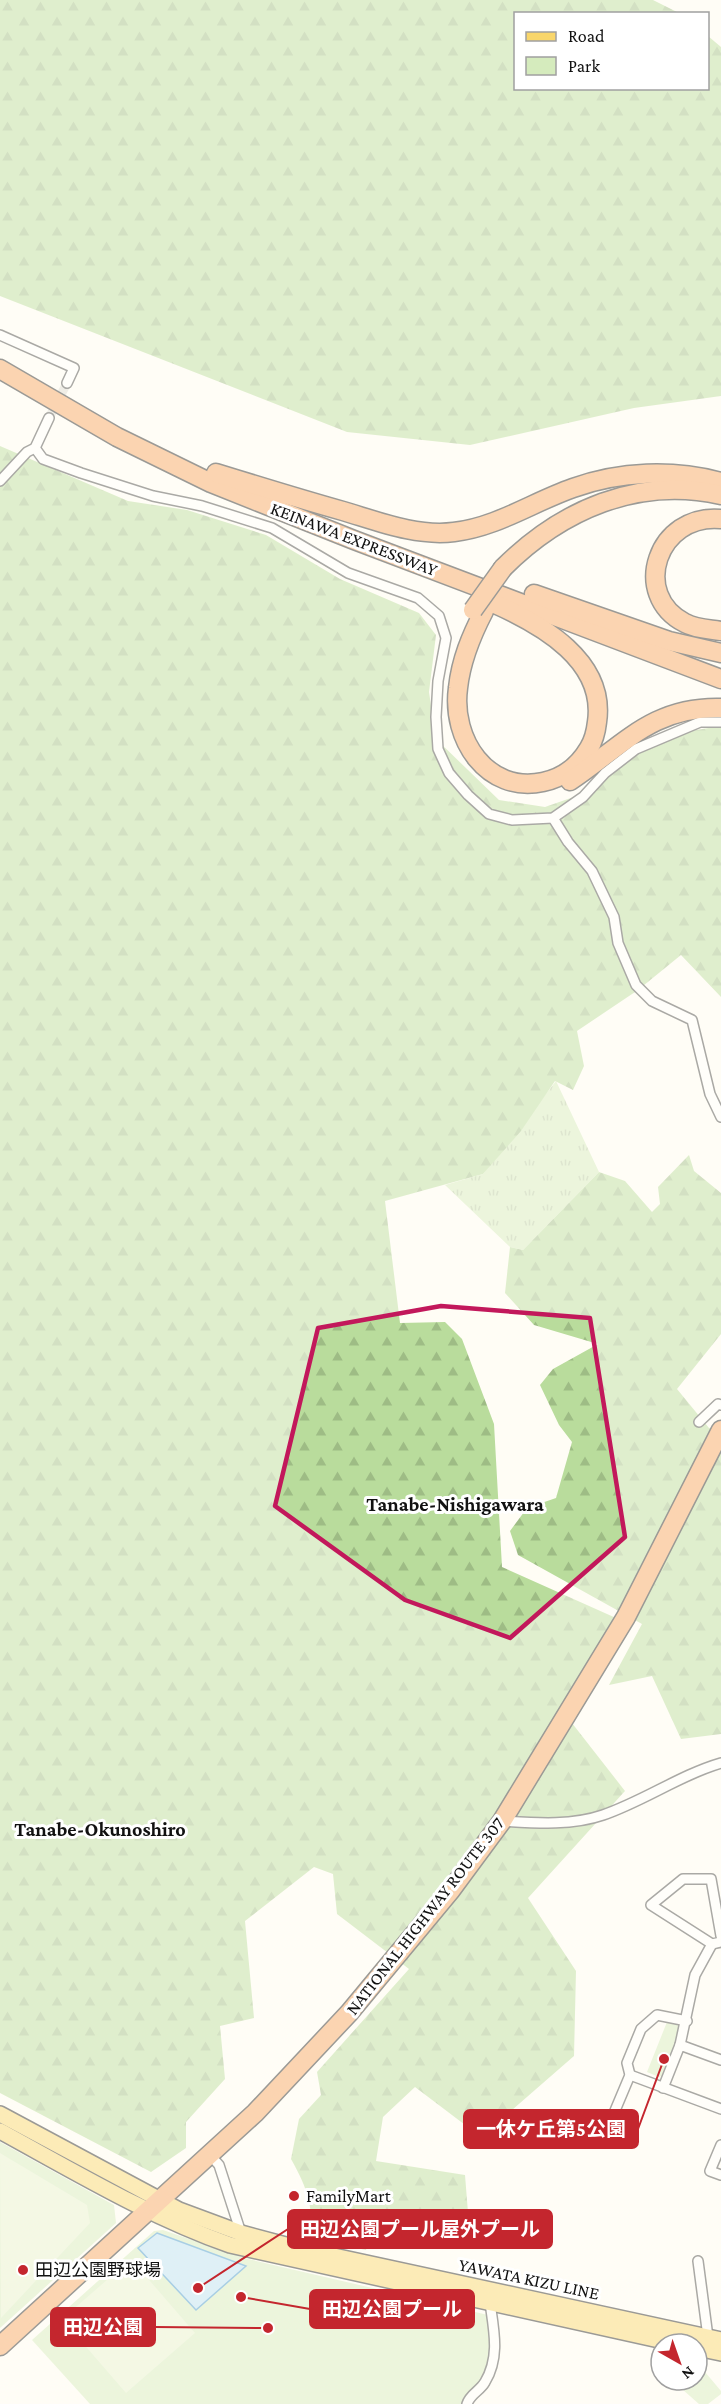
<svg xmlns="http://www.w3.org/2000/svg" width="721" height="2404" font-family="'Crimson Pro','Noto Sans JP',serif">
  <defs>
    <pattern id="grass-tufts" width="24" height="20" patternUnits="userSpaceOnUse" patternTransform="scale(1.5)"><rect width="24" height="20" fill="#d5ebbd"/><path d="M3 7l-1-3M5 7V3M7 7l1-3M15 17l-1-3M17 17v-4M19 17l1-3" fill="none" stroke="#b6c8a1"/></pattern>
    <pattern id="forest-firs" width="22" height="20" patternUnits="userSpaceOnUse" patternTransform="scale(1.5)"><rect width="22" height="20" fill="#b9dc9c"/><path d="M5 1l3.5 6h-7zM16 11l3.5 6h-7z" fill="#9ebc85"/></pattern>
  </defs>
  <rect width="100%" height="100%" fill="#fffdf5"/>
  <path fill="url(#grass-tufts)" d="M556,1081L599,1172L523,1250L510,1247L445,1185L483,1174Z"/>
  <g fill="url(#forest-firs)">
    <path d="M0,0H653L679,13L516,14V88H708V36L721,47V396L634,408L470,445L347,432L0,296Z"/>
    <path d="M0,446L128,501L187,510L266,535L340,579L419,613L436,635L429,692L436,739L499,800L545,807L585,793L651,744L684,732L721,726V997L681,955L638,990L577,1031L584,1066L573,1090L555,1081L521,1131L483,1174L385,1201L400,1323L445,1322L462,1339L494,1424L502,1567L616,1618L561,1709L625,1791L528,1898L576,1971L574,2056L481,2137L415,2087L383,2117L376,2161L465,2175L469,2225L375,2216L366,2250L313,2239C311,2203 309,2191 291,2159L299,2119L321,2095L317,2072L409,1969L337,1914L333,1874L314,1867L245,1921L254,2018L220,2026L225,2079L186,2122V2148L151,2172L0,2093Z"/>
    <path d="M689,1155L694,1171L721,1193V1334L677,1389L709,1428L721,1427V1734L681,1739L652,1676L609,1685L642,1624L518,1555L510,1531L527,1508L556,1498L572,1442L559,1425L540,1385L553,1369L598,1344L534,1325L505,1293L510,1247L523,1250L599,1172L625,1181L652,1212L660,1204L658,1187Z"/>
  </g>
  <g fill="#d5ebbd">
    <path d="M669,2017L687,2021L669,2073L659,2077L647,2072Z"/>
    <path d="M0,2142L114,2205L116,2223L0,2328Z"/>
    <path d="M163,2230L248,2259L488,2315C494,2360 491,2368 463,2404H90L32,2340L154,2231Z"/>
    <path d="M705,2372L721,2391V2394L708,2404H699L682,2389L697,2380V2378Z"/>
  </g>
  <g fill="#e6f2cf">
    <path d="M0,2153L87,2205L90,2223L1,2318Z"/>
    <path d="M131,2259L195,2333L126,2393L62,2319Z"/>
  </g>
  <path fill="#b9e0f7" stroke="#3f96cf" stroke-width="1.5" d="M157,2233L246,2266L196,2310L138,2248Z"/>
  <g fill="none" stroke-linecap="round" stroke-linejoin="round">
    <path stroke="#dbdad3" stroke-width="9" stroke-dasharray="9 4.5" stroke-linecap="butt" d="M49,418L67,383"/>
    <defs>
      <g id="street">
        <path d="M0,335L74,368L67,383"/>
        <path d="M35,448L43,459L81,473L153,496L202,506L272,528L348,573L418,598L439,616L446,638L438,681L436,717L438,749L449,773L468,795L489,814L512,820L553,818L583,797L605,773L636,749L700,722H721"/>
        <path d="M0,481L27,452L35,448L49,418"/>
        <path d="M553,818L568,842L592,871L614,917L618,943L636,985L652,1001L692,1020L710,1094L721,1117"/>
        <path d="M699,1422L718,1404L721,1405"/>
        <path d="M502,1821C535,1823 571,1826 603,1815C644,1801 680,1775 721,1763"/>
        <path d="M721,1936L711,1879H683L651,1905L712,1944L721,1942"/>
        <path d="M680,2045L695,1975L712,1944"/>
        <path d="M630,2075L721,2109"/>
        <path d="M663,2088L680,2045L721,2060"/>
        <path d="M609,2137L606,2132L630,2075L627,2063L641,2029L657,2015L687,2021"/>
        <path d="M721,2145L710,2171L721,2175"/>
        <path d="M210,2155L219,2165L241,2233"/>
        <path d="M698,2261L708,2337"/>
        <path d="M467,2404C470,2394 480,2391 485,2382C500,2357 494,2331 490,2303"/>
      </g>
      <g id="primary">
        <path d="M0,2114L179,2210L241,2233L297,2248L721,2340"/>
        <path d="M0,2131C75,2172 150,2217 230,2245L677,2344"/>
        <path d="M697,2348L721,2353"/>
      </g>
      <g id="highway">
        <path d="M0,369L117,437L211,483L354,540L721,679"/>
        <path d="M216,473C258,486 300,499 343,511C377,521 417,537 454,532C497,527 533,502 573,488C620,471 673,469 721,482"/>
        <path d="M721,519C657,513 630,595 685,623C696,629 709,629 721,631"/>
        <path d="M503,568C561,510 638,476 721,495"/>
        <path d="M534,594L669,641L721,653"/>
        <path d="M484,611C471,636 461,660 458,688C451,739 487,794 543,782C563,778 579,765 589,748C594,740 596,731 597,722C606,661 542,625 495,604"/>
        <path d="M570,781C623,746 652,706 721,708"/>
        <path d="M0,2346L255,2113L349,2013L451,1890L502,1821L626,1617L721,1430"/>
      </g>
    </defs>
    <use href="#street" stroke="#444" stroke-width="12"/>
    <use href="#primary" stroke="#222" stroke-width="18"/>
    <use href="#highway" stroke="#222" stroke-width="21"/>
    <use href="#street" stroke="#fff" stroke-width="9"/>
    <use href="#primary" stroke="#f9d66b" stroke-width="15"/>
    <use href="#highway" stroke="#f5a25d" stroke-width="18"/>
    <defs>
      <path id="highway-bridge" d="M473,610L503,568"/>
    </defs>
    <use href="#highway-bridge" stroke="#222" stroke-width="21" stroke-linecap="butt"/>
    <use href="#highway-bridge" stroke="#f5a25d" stroke-width="18"/>
  </g>
  <path d="M0 0H721V2404H0ZM441,1306L590,1318L625,1537L510,1638L405,1600L275,1506L318,1328Z" fill="#fffdf5" fill-opacity=".55" fill-rule="evenodd"/>
  <path fill="none" stroke="#c2185b" stroke-width="4.5" stroke-linejoin="round" d="M441,1306L590,1318L625,1537L510,1638L405,1600L275,1506L318,1328Z"/>
  <g fill="#c4262e" stroke="#fff" stroke-width="2">
    <circle cx="294" cy="2196" r="6"/>
    <circle cx="23" cy="2270" r="6"/>
  </g>
  <g text-anchor="middle" stroke-width="6" stroke-linejoin="round" paint-order="stroke">
    <g font-size="18" fill="#111" stroke="#fff">
      <text transform="translate(354 539) rotate(21)" y="6">KEINAWA EXPRESSWAY</text>
      <text transform="translate(425 1916) rotate(-52)" y="6">NATIONAL HIGHWAY ROUTE 307</text>
      <text transform="translate(529 2279) rotate(12)" y="6">YAWATA KIZU LINE</text>
    </g>
    <g font-size="18" fill="#111" stroke="#fff" text-anchor="start">
      <text x="306" y="2202">FamilyMart</text>
      <text x="35" y="2276">田辺公園野球場</text>
    </g>
    <g font-size="20" font-weight="bold" fill="#111" stroke="#fff">
      <text x="455" y="1511">Tanabe-Nishigawara</text>
      <text x="100" y="1836">Tanabe-Okunoshiro</text>
    </g>
  </g>
  <path fill="none" stroke="#c4262e" stroke-width="2" d="M664 2059L638 2129M198 2288L288 2229M241 2297L310 2309M268 2328L155 2327"/>
  <g fill="#c4262e" stroke="#fff" stroke-width="2">
    <circle cx="664" cy="2059" r="6"/>
    <circle cx="198" cy="2288" r="6"/>
    <circle cx="241" cy="2297" r="6"/>
    <circle cx="268" cy="2328" r="6"/>
  </g>
  <g fill="#c4262e" stroke="#c4262e" stroke-width="2">
    <rect x="464" y="2110" width="174" height="38" rx="6"/>
    <rect x="288" y="2210" width="264" height="38" rx="6"/>
    <rect x="310" y="2290" width="164" height="38" rx="6"/>
    <rect x="51" y="2308" width="104" height="38" rx="6"/>
  </g>
  <g font-size="20" text-anchor="middle" font-weight="bold" fill="#fff">
    <text x="551" y="2136">一休ケ丘第5公園</text>
    <text x="420" y="2236">田辺公園プール屋外プール</text>
    <text x="392" y="2316">田辺公園プール</text>
    <text x="103" y="2334">田辺公園</text>
  </g>
  <rect x="514" y="12" width="195" height="78" fill="#ffffff" stroke="#a0a0a0" stroke-width="1.5"/>
  <rect x="526" y="32" width="30" height="9" fill="#f9d66b" stroke="#a0a0a0" stroke-width="1.5"/>
  <text x="568" y="42" font-size="18" fill="#111111">Road</text>
  <rect x="526" y="57" width="30" height="18" fill="#d5ebbd" stroke="#a0a0a0" stroke-width="1.5"/>
  <text x="568" y="72" font-size="18" fill="#111111">Park</text>
  <g transform="translate(679 2362) rotate(140)"><circle r="28" fill="#ffffff" stroke="#a0a0a0" stroke-width="1.5"/>
  <path d="M0-4.5L10 22L0 15L-10 22Z" fill="#c4262e"/>
  <text y="-9" font-size="16" font-weight="bold" text-anchor="middle" fill="#111111">N</text>
  </g>
</svg>
